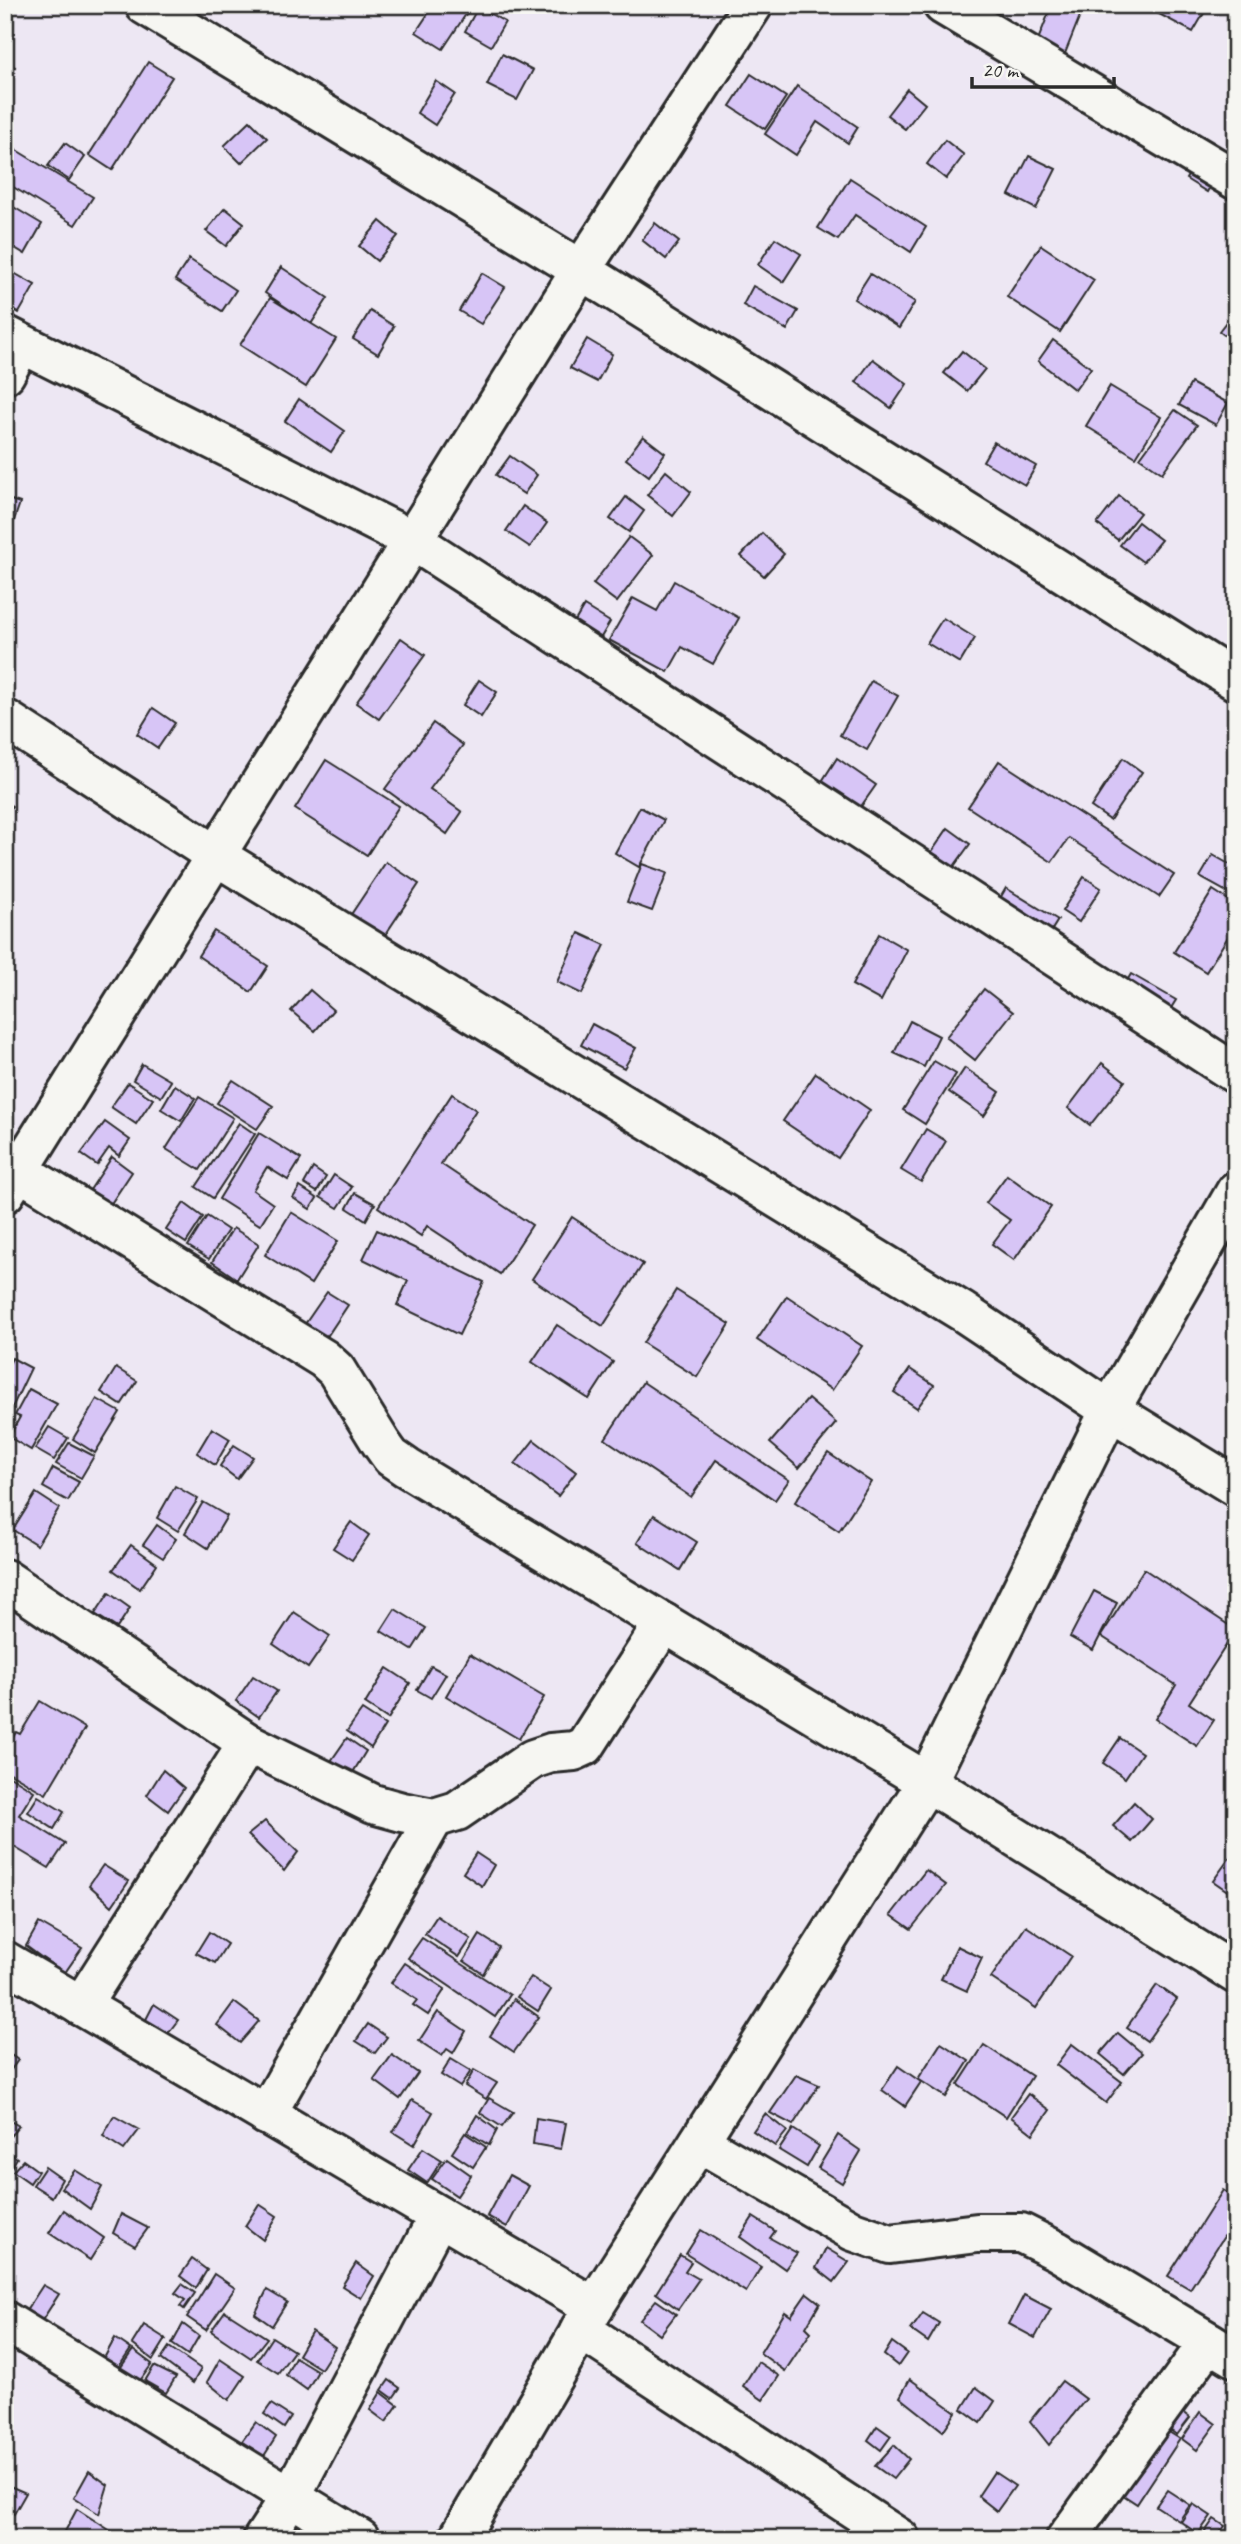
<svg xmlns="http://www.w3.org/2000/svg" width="1241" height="2544" font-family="Caveat,sans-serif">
  <rect width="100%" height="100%" fill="#ede7f3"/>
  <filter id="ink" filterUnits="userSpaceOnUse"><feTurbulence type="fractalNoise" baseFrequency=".0143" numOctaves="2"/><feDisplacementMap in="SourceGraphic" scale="14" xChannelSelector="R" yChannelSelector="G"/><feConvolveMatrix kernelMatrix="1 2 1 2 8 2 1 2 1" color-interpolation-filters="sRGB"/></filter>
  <g filter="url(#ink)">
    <g fill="#d7c5f6" stroke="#2b2b2b" stroke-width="2">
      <path d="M434,5H472L443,49L416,32Z"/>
      <path d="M1052,5H1067L1082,11L1060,66L1032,55Z"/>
      <path d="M1142,5H1202L1207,8L1193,32Z"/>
      <path d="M478,7L505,22L491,46L465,31Z"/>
      <path d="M502,54L533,70L517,100L487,85Z"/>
      <path d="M5,60L15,67L5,81Z"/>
      <path d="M148,62L172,77L112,170L89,155Z"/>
      <path d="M751,74L786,97L765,129L730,106Z"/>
      <path d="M436,81L455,94L435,125L417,113Z"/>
      <path d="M797,86L858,127L848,143L817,122L796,155L765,134Z"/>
      <path d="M907,89L925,104L905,129L887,115Z"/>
      <path d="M250,121L267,138L241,163L224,146Z"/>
      <path d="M945,140L964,155L946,179L927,164Z"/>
      <path d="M65,143L85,157L69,180L48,166Z"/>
      <path d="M13,148L93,197L75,225L5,182V160Z"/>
      <path d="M1201,153L1222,165L1207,192L1186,179Z"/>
      <path d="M1029,156L1056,169L1036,209L1009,195Z"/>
      <path d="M850,178L926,227L911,252L855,215L838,240L818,228Z"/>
      <path d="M5,202L42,224L25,254L5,242Z"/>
      <path d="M225,208L244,223L226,246L206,231Z"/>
      <path d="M380,221L398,236L377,261L359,246Z"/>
      <path d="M655,223L679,242L666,259L642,240Z"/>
      <path d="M775,238L801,254L783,282L758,265Z"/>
      <path d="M1041,245L1094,280L1060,332L1007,297Z"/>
      <path d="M189,259L236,290L222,311L175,280Z"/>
      <path d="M281,267L328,298L311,324L265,293Z"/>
      <path d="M5,268L35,285L19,313L5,305Z"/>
      <path d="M482,273L505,287L481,324L459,311Z"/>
      <path d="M870,274L915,302L899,328L854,299Z"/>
      <path d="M753,286L798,311L787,330L743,305Z"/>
      <path d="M270,298L336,339L306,387L240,345Z"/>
      <path d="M1236,309V344L1219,331Z"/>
      <path d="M370,311L394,326L378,354L353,339Z"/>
      <path d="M587,339L612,354L597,382L570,368Z"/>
      <path d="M1053,340L1091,368L1075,390L1038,361Z"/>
      <path d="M962,351L985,369L967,391L944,373Z"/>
      <path d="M873,359L907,384L891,408L856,382Z"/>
      <path d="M1191,383L1228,403L1216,425L1179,405Z"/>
      <path d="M1110,386L1161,417L1136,457L1086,426Z"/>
      <path d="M299,399L345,431L331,452L285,421Z"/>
      <path d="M1175,410L1197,425L1162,473L1140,458Z"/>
      <path d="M643,436L665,453L649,476L626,459Z"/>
      <path d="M994,442L1036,466L1025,485L983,461Z"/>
      <path d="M510,456L537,475L524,494L496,475Z"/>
      <path d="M666,471L691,492L673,516L647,495Z"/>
      <path d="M1119,496L1140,513L1118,540L1097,524Z"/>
      <path d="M626,497L644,511L629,532L610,519Z"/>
      <path d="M5,498L20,503L11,529L5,527Z"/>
      <path d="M523,506L547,523L530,547L506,531Z"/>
      <path d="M1138,522L1161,540L1143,562L1120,545Z"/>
      <path d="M762,533L784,554L764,576L741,556Z"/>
      <path d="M629,537L653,555L617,602L593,584Z"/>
      <path d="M674,581L739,618L713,664L682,647L668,672L609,640L633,598L657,611Z"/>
      <path d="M584,606L610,622L597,644L571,628Z"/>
      <path d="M943,618L975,638L960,663L927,643Z"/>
      <path d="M401,638L425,655L379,719L356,703Z"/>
      <path d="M479,680L497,692L481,717L463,705Z"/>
      <path d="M871,681L898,696L867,750L840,735Z"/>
      <path d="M153,708L175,723L158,748L137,734Z"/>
      <path d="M433,723L463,745L430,789L462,812L447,834L385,789Z"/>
      <path d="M837,758L876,785L857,812L819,786Z"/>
      <path d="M1123,758L1142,772L1110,820L1091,807Z"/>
      <path d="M326,760L399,806L367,855L295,809Z"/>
      <path d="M999,761L1174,875L1159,897L1069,838L1052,862L968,807Z"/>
      <path d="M5,802L12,806L5,817Z"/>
      <path d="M640,807L664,820L639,867L615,853Z"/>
      <path d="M948,828L970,844L939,887L918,872Z"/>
      <path d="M1213,855L1236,868V897L1200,877Z"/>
      <path d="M386,862L419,884L381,941L348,919Z"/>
      <path d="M642,864L667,873L652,911L627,902Z"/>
      <path d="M1084,877L1101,888L1079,922L1062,911Z"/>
      <path d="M1006,888L1058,920L1040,949L989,917Z"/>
      <path d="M1213,890L1236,905V924L1206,972L1174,952Z"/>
      <path d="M214,931L268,966L251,992L198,956Z"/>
      <path d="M579,933L605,945L582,994L557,982Z"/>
      <path d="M879,934L907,950L881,1001L852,985Z"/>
      <path d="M1131,974L1176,1000L1163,1021L1119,994Z"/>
      <path d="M984,989L1013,1012L975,1060L946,1037Z"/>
      <path d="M310,990L333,1010L315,1031L291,1011Z"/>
      <path d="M910,1021L939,1036L924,1067L894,1053Z"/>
      <path d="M592,1024L636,1048L624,1068L581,1045Z"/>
      <path d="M934,1061L956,1074L925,1124L903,1110Z"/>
      <path d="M1102,1063L1125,1081L1090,1125L1068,1108Z"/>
      <path d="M142,1064L171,1081L161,1097L133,1080Z"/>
      <path d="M965,1068L1000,1092L984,1116L949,1092Z"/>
      <path d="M816,1073L870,1110L838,1158L783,1121Z"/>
      <path d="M233,1080L273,1106L257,1129L217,1103Z"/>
      <path d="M128,1083L153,1099L136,1124L111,1107Z"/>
      <path d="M175,1085L195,1098L181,1121L161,1109Z"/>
      <path d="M452,1094L476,1110L441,1164L532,1225L500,1274L427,1226L421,1236L378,1207Z"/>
      <path d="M199,1097L233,1118L200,1170L166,1149Z"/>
      <path d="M105,1122L130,1140L119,1156L109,1148L97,1165L81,1154Z"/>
      <path d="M239,1123L255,1134L213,1198L196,1187Z"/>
      <path d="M926,1129L946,1141L921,1182L901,1170Z"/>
      <path d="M259,1133L301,1159L288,1180L267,1167L253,1190L273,1204L260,1225L219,1199Z"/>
      <path d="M112,1157L132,1172L110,1205L90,1190Z"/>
      <path d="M313,1168L326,1177L317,1192L304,1184Z"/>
      <path d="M334,1175L352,1187L338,1208L320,1197Z"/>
      <path d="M1007,1175L1051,1207L1014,1260L992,1244L1010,1220L986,1203Z"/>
      <path d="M300,1187L317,1198L310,1209L293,1198Z"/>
      <path d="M355,1193L375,1204L366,1220L347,1208Z"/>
      <path d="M184,1203L203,1217L186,1243L166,1230Z"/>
      <path d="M291,1212L338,1241L311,1284L265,1255Z"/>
      <path d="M207,1216L228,1230L209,1259L188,1246Z"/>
      <path d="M572,1217L643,1264L603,1326L532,1279Z"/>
      <path d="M233,1228L259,1244L237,1279L212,1262Z"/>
      <path d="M377,1230L484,1282L459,1335L397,1305L408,1281L363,1259Z"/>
      <path d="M676,1290L730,1324L697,1377L643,1343Z"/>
      <path d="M327,1292L348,1305L324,1341L303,1327Z"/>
      <path d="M787,1296L862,1346L832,1390L757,1340Z"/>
      <path d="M557,1325L613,1362L589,1399L532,1362Z"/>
      <path d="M12,1358L31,1368L10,1412L5,1410V1372Z"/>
      <path d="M116,1368L137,1381L121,1405L101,1392Z"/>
      <path d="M910,1369L934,1385L917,1408L894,1392Z"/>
      <path d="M643,1382L789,1480L775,1500L716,1460L691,1497L605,1439Z"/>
      <path d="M29,1389L57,1404L31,1450L9,1437L20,1417L15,1415Z"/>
      <path d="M97,1399L120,1412L95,1453L73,1439Z"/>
      <path d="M808,1399L836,1423L799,1468L770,1443Z"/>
      <path d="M49,1427L68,1438L54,1460L35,1449Z"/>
      <path d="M212,1428L230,1439L215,1465L197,1453Z"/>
      <path d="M534,1440L576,1472L558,1496L515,1464Z"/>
      <path d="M69,1443L94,1456L81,1478L56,1464Z"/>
      <path d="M234,1445L253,1457L237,1479L220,1466Z"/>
      <path d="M828,1453L871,1482L839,1531L795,1502Z"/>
      <path d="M53,1468L79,1482L68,1501L43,1487Z"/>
      <path d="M175,1486L198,1499L178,1531L157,1518Z"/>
      <path d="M36,1493L59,1508L37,1545L13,1530Z"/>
      <path d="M203,1502L227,1516L208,1548L185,1533Z"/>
      <path d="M654,1515L697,1542L680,1570L637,1543Z"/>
      <path d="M351,1522L369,1535L352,1560L333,1548Z"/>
      <path d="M157,1525L176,1539L163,1558L143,1545Z"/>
      <path d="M131,1545L157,1564L140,1589L113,1570Z"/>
      <path d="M1144,1569L1236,1630L1189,1703L1214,1720L1197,1746L1155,1719L1176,1685L1101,1636Z"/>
      <path d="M1094,1591L1117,1603L1093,1650L1070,1637Z"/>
      <path d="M109,1593L130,1608L117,1628L95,1614Z"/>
      <path d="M395,1609L426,1628L412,1650L381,1631Z"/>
      <path d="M294,1612L330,1636L308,1668L273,1644Z"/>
      <path d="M470,1654L544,1697L519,1739L446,1696Z"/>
      <path d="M431,1666L446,1674L431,1698L417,1690Z"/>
      <path d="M387,1668L410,1683L388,1719L365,1704Z"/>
      <path d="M253,1676L277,1691L259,1717L236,1701Z"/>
      <path d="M40,1701L85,1728L46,1794L5,1770V1751L16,1732L20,1734Z"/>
      <path d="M362,1710L385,1725L371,1748L347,1731Z"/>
      <path d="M347,1738L366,1751L352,1774L331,1761Z"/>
      <path d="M1120,1738L1142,1753L1125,1778L1103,1763Z"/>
      <path d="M163,1770L184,1788L168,1811L147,1795Z"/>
      <path d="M5,1773L34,1791L19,1815L65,1844L49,1868L14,1847L5,1860Z"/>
      <path d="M38,1796L64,1812L54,1829L28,1812Z"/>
      <path d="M1134,1802L1152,1819L1132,1842L1113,1826Z"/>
      <path d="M265,1821L298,1852L284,1871L248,1835Z"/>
      <path d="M1236,1849V1888L1232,1894L1213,1881Z"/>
      <path d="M476,1853L494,1865L482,1886L463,1873Z"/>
      <path d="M103,1865L129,1881L112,1906L89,1885Z"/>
      <path d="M926,1870L946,1885L911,1929L891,1915Z"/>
      <path d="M437,1916L471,1939L459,1957L425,1934Z"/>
      <path d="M39,1923L82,1948L64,1974L26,1946Z"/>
      <path d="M1026,1926L1071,1956L1036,2008L991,1978Z"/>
      <path d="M209,1932L227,1944L215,1963L196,1953Z"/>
      <path d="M480,1935L499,1947L483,1974L464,1961Z"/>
      <path d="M422,1938L510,1995L495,2017L408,1958Z"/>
      <path d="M957,1946L982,1958L967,1991L941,1979Z"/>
      <path d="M405,1963L445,1989L428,2015L413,2005L417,2000L391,1983Z"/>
      <path d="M531,1977L551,1990L538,2011L517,1997Z"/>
      <path d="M1157,1985L1177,1999L1147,2041L1127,2027Z"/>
      <path d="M514,1999L539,2017L514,2052L490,2036Z"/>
      <path d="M234,2002L259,2021L240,2043L217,2025Z"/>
      <path d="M154,2004L178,2020L162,2041L141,2029Z"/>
      <path d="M438,2012L466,2031L453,2053L447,2049L442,2056L419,2041Z"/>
      <path d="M368,2024L387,2037L375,2053L356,2041Z"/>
      <path d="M1118,2033L1142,2053L1124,2074L1100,2054Z"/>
      <path d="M941,2043L969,2061L946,2097L918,2079Z"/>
      <path d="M1072,2044L1122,2082L1106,2103L1056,2065Z"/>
      <path d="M984,2045L1032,2076L1006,2117L958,2085Z"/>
      <path d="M5,2051L18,2060L5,2078Z"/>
      <path d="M392,2055L418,2073L400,2099L374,2080Z"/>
      <path d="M451,2059L471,2071L460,2087L441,2075Z"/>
      <path d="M898,2066L921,2082L905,2106L882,2090Z"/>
      <path d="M474,2070L497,2083L486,2099L465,2086Z"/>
      <path d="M796,2075L819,2085L793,2125L770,2113Z"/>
      <path d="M1028,2094L1050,2110L1033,2134L1011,2117Z"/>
      <path d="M489,2098L513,2112L502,2127L480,2113Z"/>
      <path d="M412,2100L433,2112L414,2145L393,2132Z"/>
      <path d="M765,2114L787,2131L775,2146L753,2131Z"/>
      <path d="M477,2115L497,2130L489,2145L467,2132Z"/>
      <path d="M114,2116L139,2130L124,2150L103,2136Z"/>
      <path d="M5,2118L19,2126L5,2142Z"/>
      <path d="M536,2118L566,2123L561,2149L533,2144Z"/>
      <path d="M793,2129L819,2146L807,2167L779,2150Z"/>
      <path d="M465,2133L486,2147L473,2167L452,2153Z"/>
      <path d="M838,2135L861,2151L842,2183L818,2168Z"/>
      <path d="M423,2148L442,2160L427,2183L408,2170Z"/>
      <path d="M5,2150L17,2158L7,2174L5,2173Z"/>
      <path d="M447,2158L471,2175L457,2196L432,2179Z"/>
      <path d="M23,2160L38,2171L30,2183L13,2171Z"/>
      <path d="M45,2167L62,2179L52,2197L33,2185Z"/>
      <path d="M75,2170L102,2187L90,2209L61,2188Z"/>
      <path d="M509,2175L529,2186L507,2227L487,2216Z"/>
      <path d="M1223,2190L1236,2198V2218L1190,2289L1168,2276Z"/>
      <path d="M259,2204L277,2216L263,2240L245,2226Z"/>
      <path d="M64,2210L104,2238L90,2260L49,2233Z"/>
      <path d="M121,2214L148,2228L135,2246L113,2233Z"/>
      <path d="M753,2217L775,2231L770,2238L797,2253L785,2269L740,2237Z"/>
      <path d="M701,2230L761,2267L746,2292L686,2254Z"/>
      <path d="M826,2248L849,2262L834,2282L816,2268Z"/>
      <path d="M680,2255L691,2262L685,2271L699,2279L678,2309L656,2293Z"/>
      <path d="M192,2259L207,2270L196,2288L180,2276Z"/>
      <path d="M356,2263L374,2276L361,2298L342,2286Z"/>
      <path d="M214,2274L235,2288L206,2330L187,2317Z"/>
      <path d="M182,2284L195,2293L184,2309L180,2306L185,2300L175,2293Z"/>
      <path d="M43,2285L59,2294L41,2322L26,2311Z"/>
      <path d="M267,2290L287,2302L272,2326L255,2314Z"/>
      <path d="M807,2293L820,2303L806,2327L811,2332L785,2371L760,2353L785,2312L791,2316Z"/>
      <path d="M1024,2295L1051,2309L1035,2338L1009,2324Z"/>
      <path d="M656,2300L676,2314L660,2335L640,2320Z"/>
      <path d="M225,2311L267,2338L251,2358L211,2331Z"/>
      <path d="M923,2313L939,2323L928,2342L911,2330Z"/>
      <path d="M183,2324L199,2336L188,2355L172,2344Z"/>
      <path d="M144,2325L166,2339L153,2360L132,2344Z"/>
      <path d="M312,2331L335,2347L321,2369L298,2355Z"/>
      <path d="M272,2337L294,2351L278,2373L257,2360Z"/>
      <path d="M115,2338L131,2349L116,2371L102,2362Z"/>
      <path d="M892,2342L907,2353L898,2366L884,2355Z"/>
      <path d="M169,2347L201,2369L193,2383L161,2359Z"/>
      <path d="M133,2350L152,2364L139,2382L119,2370Z"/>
      <path d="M295,2357L318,2371L307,2390L286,2375Z"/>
      <path d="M220,2359L245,2376L229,2400L207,2382Z"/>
      <path d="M758,2362L779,2376L763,2400L743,2386Z"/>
      <path d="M154,2366L176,2377L166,2393L145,2381Z"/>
      <path d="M910,2379L956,2412L943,2431L900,2397Z"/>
      <path d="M389,2380L400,2388L393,2398L382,2390Z"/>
      <path d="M1062,2381L1086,2399L1049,2445L1030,2421Z"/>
      <path d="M976,2387L995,2401L981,2423L962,2409Z"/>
      <path d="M381,2392L398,2405L386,2422L370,2410Z"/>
      <path d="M271,2404L291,2417L284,2428L264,2414Z"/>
      <path d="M1173,2405L1190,2418L1177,2435L1160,2423Z"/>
      <path d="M1200,2412L1216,2424L1197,2450L1182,2439Z"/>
      <path d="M256,2422L276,2437L262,2459L240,2444Z"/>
      <path d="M1156,2424L1180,2439L1137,2504L1114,2489Z"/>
      <path d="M877,2426L891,2436L881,2450L868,2440Z"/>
      <path d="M894,2445L909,2459L893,2479L875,2466Z"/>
      <path d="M89,2471L108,2485L99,2514L74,2498Z"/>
      <path d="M994,2472L1015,2486L997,2511L978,2496Z"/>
      <path d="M5,2484L26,2493L14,2514L5,2509Z"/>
      <path d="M1167,2490L1190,2505L1179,2521L1156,2506Z"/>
      <path d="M1193,2504L1211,2516L1198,2534L1181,2522Z"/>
      <path d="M77,2509L123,2539H61Z"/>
      <path d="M1214,2519L1225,2526L1215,2539H1200Z"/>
      <path d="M192,2531L203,2539H186Z"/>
    </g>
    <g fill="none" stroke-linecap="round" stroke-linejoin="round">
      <defs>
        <g id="minor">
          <path d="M145,5L581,270L1236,681"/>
          <path d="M943,5L1236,180"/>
          <path d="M5,335L412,540L1236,1074"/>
          <path d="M5,374L21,345"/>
          <path d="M5,719L215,855L963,1312L1110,1410L1236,1487"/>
          <path d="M5,1162L324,1359L336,1370L381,1443L391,1457L407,1468L927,1782L1236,1974"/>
          <path d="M5,1193L581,270L753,5"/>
          <path d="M5,1579L248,1743L373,1804L402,1812L434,1818L457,1811L533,1759L551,1753L574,1751L585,1746L664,1623"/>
          <path d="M5,1961L594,2307"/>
          <path d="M81,2006L248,1743"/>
          <path d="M266,2115L434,1818"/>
          <path d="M699,2142L853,2231L890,2244L977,2233H1021L1057,2251L1236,2358"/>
          <path d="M5,2321L360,2539"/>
          <path d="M580,2329L900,2539"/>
          <path d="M263,2539L291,2496L439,2216"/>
          <path d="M458,2539L594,2307L927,1782L1110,1410L1236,1191"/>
          <path d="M1066,2539L1209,2342"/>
        </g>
      </defs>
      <use href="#minor" stroke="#2b2b2b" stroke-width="44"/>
      <use href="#minor" stroke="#f6f6f2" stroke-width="38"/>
    </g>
  </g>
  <rect width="1241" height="2544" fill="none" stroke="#f6f6f2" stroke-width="28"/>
  <rect x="14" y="14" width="1213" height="2516" fill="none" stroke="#2b2b2b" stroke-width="2.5" filter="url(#ink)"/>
  <path d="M972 77v10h142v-10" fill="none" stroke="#2b2b2b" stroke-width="3.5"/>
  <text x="982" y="77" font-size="21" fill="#2b2b2b" stroke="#f6f6f2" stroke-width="5" paint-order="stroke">20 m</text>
</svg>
